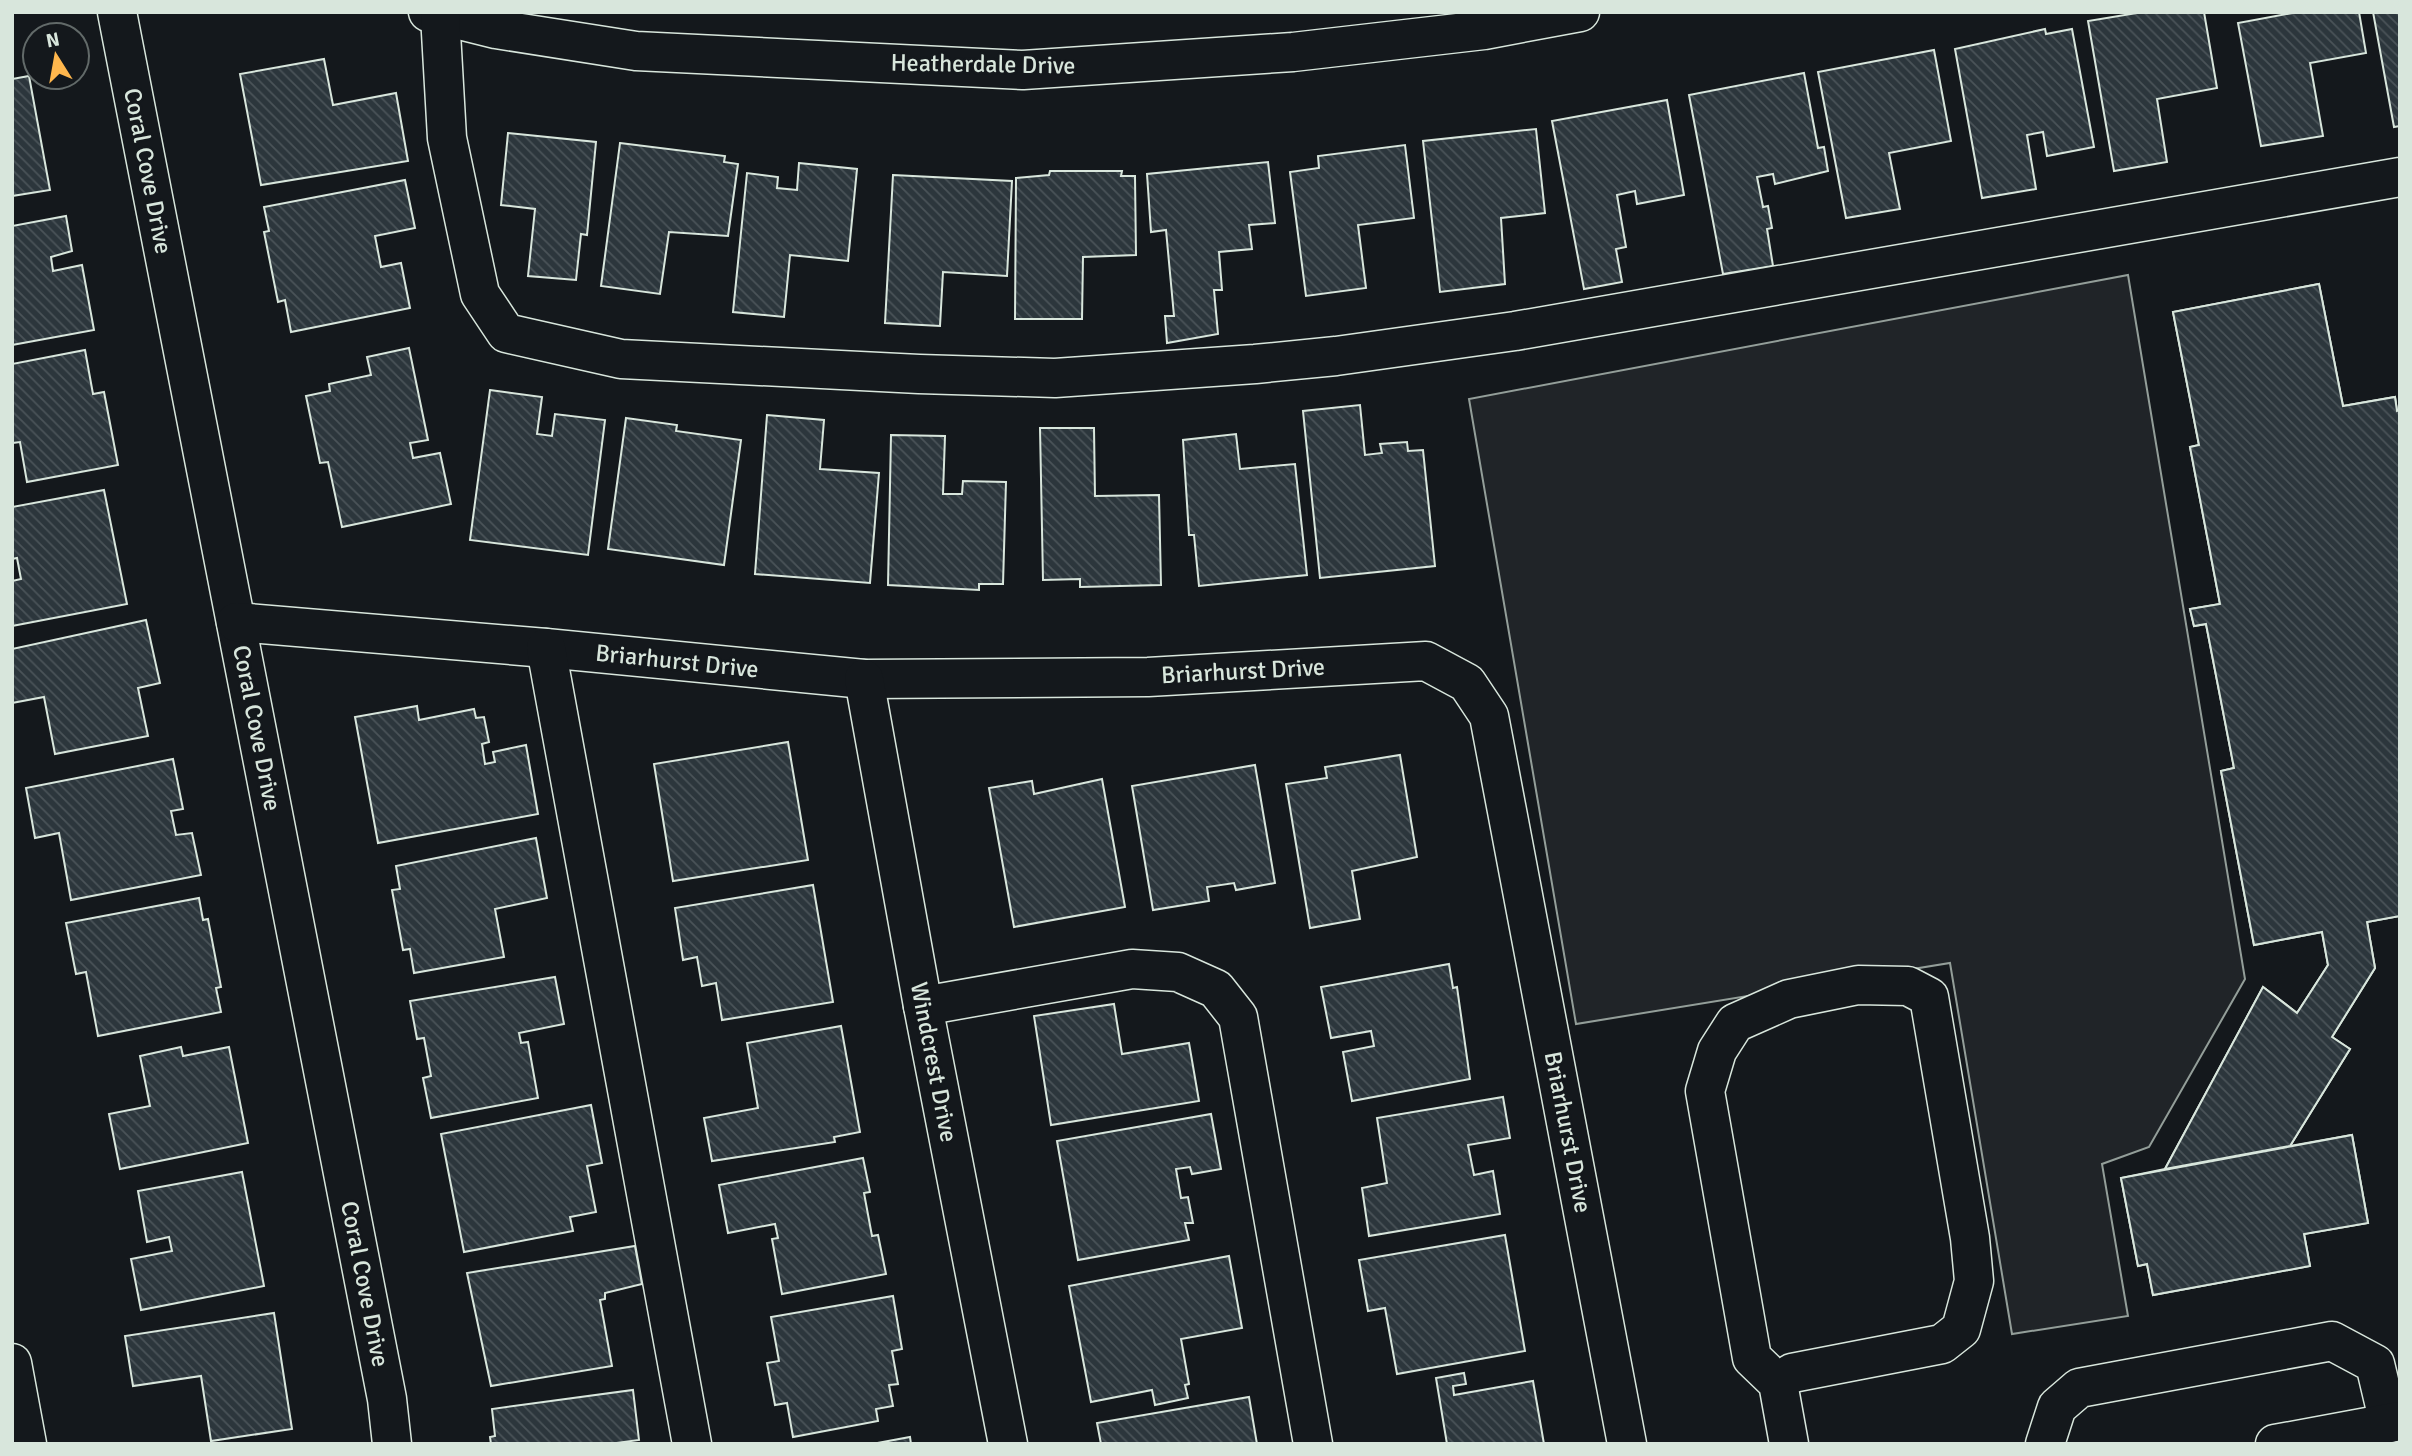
<svg xmlns="http://www.w3.org/2000/svg" width="2412" height="1456" font-family="Signika,sans-serif">
  <defs>
    <pattern id="building-back-hatch" width="6" height="6" patternUnits="userSpaceOnUse" patternTransform="scale(1.75)"><rect width="6" height="6" fill="#2c363c"/><path d="M-1 5l2 2M0 0l6 6M5-1l2 2" fill="none" stroke="#4a5358"/></pattern>
  </defs>
  <rect width="100%" height="100%" fill="#14181c"/>
  <path fill="#202428" stroke="#939e99" stroke-width="2" d="M2128,275L2245,979L2149,1147L2102,1164L2128,1316L2012,1334L1950,963L1576,1024L1469,399Z"/>
  <g fill="url(#building-back-hatch)" stroke="#d8e6dc" stroke-width="2">
    <path d="M2143,12H2204L2217,88L2157,99L2167,162L2114,171L2088,21Z"/>
    <path d="M2298,12H2359L2366,53L2310,63L2323,136L2261,146L2238,23Z"/>
    <path d="M2373,12H2400V126L2394,127Z"/>
    <path d="M2045,29L2046,34L2072,29L2094,147L2047,156L2043,132L2027,135L2036,189L1982,198L1955,49Z"/>
    <path d="M1934,50L1951,141L1889,153L1900,209L1846,218L1818,72Z"/>
    <path d="M324,59L333,105L396,93L408,161L261,185L240,74Z"/>
    <path d="M1804,73L1818,148L1824,147L1828,171L1775,184L1773,174L1757,177L1763,207L1768,206L1772,228L1767,229L1773,266L1723,274L1689,95Z"/>
    <path d="M29,76L50,190L12,196V79Z"/>
    <path d="M1667,100L1684,195L1637,204L1635,191L1617,195L1626,247L1616,249L1622,282L1584,289L1552,121Z"/>
    <path d="M1536,129L1545,213L1501,218L1505,284L1440,292L1423,141Z"/>
    <path d="M508,133L596,142L587,235L581,234L576,280L528,276L535,209L501,205Z"/>
    <path d="M620,143L725,156L724,162L738,164L728,236L669,232L660,294L601,286Z"/>
    <path d="M1405,145L1414,218L1358,225L1366,288L1306,296L1290,172L1319,168L1318,156Z"/>
    <path d="M1268,162L1275,223L1249,225L1252,249L1219,252L1222,290H1214L1218,334L1167,343L1165,316H1174L1166,230L1151,232L1147,174Z"/>
    <path d="M799,163L857,169L848,261L790,255L784,317L733,312L747,173L778,177L777,188L797,190Z"/>
    <path d="M1050,171H1122L1121,176H1135L1136,255L1083,257L1082,319H1015L1016,178L1049,175Z"/>
    <path d="M893,175L1012,181L1007,276L943,272L940,326L885,323Z"/>
    <path d="M405,180L415,228L375,236L381,267L401,263L410,308L291,332L285,300L278,302L264,232L269,231L264,207Z"/>
    <path d="M66,216L72,251L51,257L53,271L82,265L94,330L12,345V226Z"/>
    <path d="M2319,284L2343,406L2395,397L2397,411L2400,410V916L2367,922L2375,968L2332,1037L2350,1049L2290,1146L2352,1135L2368,1223L2304,1234L2310,1266L2153,1295L2147,1264L2138,1266L2121,1178L2165,1169L2263,987L2297,1013L2328,965L2322,932L2254,945L2221,771L2234,768L2206,624L2194,626L2190,609L2220,604L2190,447L2199,445L2173,312Z"/>
    <path d="M2319,284L2343,406L2395,397L2397,411L2400,410V916L2367,922L2375,968L2332,1037L2350,1049L2290,1146L2165,1169L2263,987L2297,1013L2328,965L2322,932L2254,945L2221,771L2234,768L2206,624L2194,626L2190,609L2220,604L2190,447L2199,445L2173,312Z"/>
    <path d="M409,348L428,440L410,443L413,458L440,453L451,504L342,527L328,462L320,463L306,396L330,391L329,384L371,375L367,357Z"/>
    <path d="M85,350L93,394L104,392L118,465L27,482L20,442L12,443V364Z"/>
    <path d="M490,390L542,397L537,434L552,436L555,414L605,420L588,555L470,540Z"/>
    <path d="M1360,405L1365,455L1382,453L1380,444L1407,442L1408,451L1423,450L1435,566L1320,578L1303,411Z"/>
    <path d="M767,415L824,420L820,469L879,473L870,583L755,574Z"/>
    <path d="M626,418L677,425L676,431L741,440L724,565L608,549Z"/>
    <path d="M1040,428H1094L1095,496L1159,495L1161,585L1080,587V579L1043,580Z"/>
    <path d="M1236,434L1240,469L1295,464L1307,575L1199,586L1194,535H1189L1183,440Z"/>
    <path d="M891,435L945,436L943,494H962L963,481L1006,482L1003,584H979V590L888,585Z"/>
    <path d="M104,490L127,604L12,626V581L21,579L17,558L12,559V507Z"/>
    <path d="M146,620L160,683L138,688L148,736L55,754L44,697L12,703V649Z"/>
    <path d="M417,706L419,720L474,709L476,718L484,717L489,742L482,744L485,764L495,762L493,752L526,745L538,814L378,843L355,717Z"/>
    <path d="M788,742L808,860L673,881L654,764Z"/>
    <path d="M1400,755L1417,857L1352,871L1360,919L1310,928L1286,784L1327,778L1325,767Z"/>
    <path d="M173,759L183,809L171,811L176,835L192,833L201,875L71,900L59,833L35,838L26,788Z"/>
    <path d="M1255,765L1275,883L1236,890L1234,883L1207,887L1209,901L1153,910L1132,786Z"/>
    <path d="M1102,779L1125,907L1014,927L989,788L1032,781L1034,794Z"/>
    <path d="M536,838L547,898L495,909L504,957L414,973L410,949L403,950L392,890L400,889L396,866Z"/>
    <path d="M813,885L833,1002L722,1020L716,983L702,986L697,957L683,960L675,908Z"/>
    <path d="M199,898L203,920L208,919L221,987L216,988L221,1012L98,1036L86,972L76,974L66,923Z"/>
    <path d="M1449,964L1453,988L1457,987L1470,1079L1352,1101L1343,1052L1374,1046L1371,1031L1331,1038L1321,987Z"/>
    <path d="M555,977L564,1024L519,1033L521,1043L528,1042L538,1098L431,1118L423,1078L431,1076L424,1038L417,1039L410,1001Z"/>
    <path d="M1114,1004L1122,1054L1189,1043L1199,1101L1051,1125L1034,1016Z"/>
    <path d="M841,1026L860,1132L834,1137L835,1142L712,1161L704,1118L758,1108L747,1043Z"/>
    <path d="M181,1047L183,1056L229,1047L248,1143L120,1169L109,1114L150,1106L140,1056Z"/>
    <path d="M1503,1097L1510,1138L1468,1145L1474,1175L1493,1171L1500,1214L1369,1236L1362,1188L1387,1183L1377,1118Z"/>
    <path d="M591,1105L602,1163L587,1166L596,1212L570,1217L573,1231L464,1252L441,1134Z"/>
    <path d="M1211,1114L1221,1169L1192,1174L1190,1167L1176,1169L1181,1198L1188,1197L1193,1223H1185L1189,1240L1078,1260L1057,1141Z"/>
    <path d="M2352,1135L2368,1223L2304,1234L2310,1266L2153,1295L2147,1264L2138,1266L2121,1178Z"/>
    <path d="M863,1158L870,1192L864,1193L872,1236L878,1235L886,1274L782,1294L772,1239L778,1238L775,1224L728,1233L719,1185Z"/>
    <path d="M242,1172L264,1286L141,1310L131,1259L172,1251L169,1237L147,1242L138,1191Z"/>
    <path d="M1505,1235L1525,1351L1397,1374L1385,1308L1368,1311L1359,1260Z"/>
    <path d="M635,1246L642,1284L605,1293V1299L600,1300L612,1366L491,1386L467,1273Z"/>
    <path d="M1229,1256L1242,1328L1181,1339L1189,1384L1185,1385L1188,1398L1155,1405L1152,1390L1091,1402L1069,1286Z"/>
    <path d="M893,1296L902,1349L892,1351L898,1384L889,1385L893,1406L876,1409L878,1421L793,1437L787,1403L775,1405L767,1363L779,1361L771,1317Z"/>
    <path d="M274,1313L292,1429L211,1441L201,1376L133,1386L125,1336Z"/>
    <path d="M1464,1373L1466,1384L1453,1386L1454,1395L1533,1381L1544,1444H1447L1436,1378Z"/>
    <path d="M633,1390L639,1440L609,1444H491L490,1437L495,1436L492,1409Z"/>
    <path d="M1249,1397L1257,1444H1101L1097,1423Z"/>
    <path d="M910,1437L911,1444H872Z"/>
  </g>
  <g fill="none" stroke-linecap="round" stroke-linejoin="round">
    <defs>
      <g id="minor">
        <path d="M117,12L387,1399L392,1444"/>
        <path d="M428,12L496,29L636,51L1023,70L1293,52L1484,30L1580,12"/>
        <path d="M440,15L447,138L480,294L506,333L621,359L919,374L1055,378L1255,364L1336,356L1515,331L2400,177"/>
        <path d="M236,622L546,648L864,679L1148,677L1426,661L1467,683L1489,716L1627,1444"/>
        <path d="M546,648L692,1444"/>
        <path d="M864,679L923,1006L1008,1444"/>
        <path d="M923,1006L1132,969L1178,972L1216,989L1238,1017L1313,1444"/>
        <path d="M1778,1383L1792,1373L1942,1344L1961,1329L1974,1281L1970,1238L1929,997L1908,986L1858,985L1789,999L1735,1023L1717,1051L1705,1091L1752,1358L1778,1383L1789,1444"/>
        <path d="M2045,1444L2057,1407L2079,1388L2332,1341L2375,1364L2389,1423"/>
        <path d="M2275,1444L2400,1421"/>
      </g>
      <path id="major" d="M12,1363L27,1444"/>
    </defs>
    <use href="#minor" stroke="#d8e6dc" stroke-width="41"/>
    <use href="#major" stroke="#d8e6dc" stroke-width="41"/>
    <use href="#minor" stroke="#14181c" stroke-width="38"/>
    <use href="#major" stroke="#14181c" stroke-width="38"/>
  </g>
  <g text-anchor="middle" stroke-width="5" stroke-linejoin="round" paint-order="stroke">
    <g font-size="24" fill="#d8e6dc" stroke="#14181c">
      <text transform="translate(983 64) rotate(1)" y="8">Heatherdale Drive</text>
      <text transform="translate(148 171) rotate(79)" y="8">Coral Cove Drive</text>
      <text transform="translate(677 661) rotate(6)" y="8">Briarhurst Drive</text>
      <text transform="translate(1243 671) rotate(-3)" y="8">Briarhurst Drive</text>
      <text transform="translate(257 728) rotate(79)" y="8">Coral Cove Drive</text>
      <text transform="translate(934 1062) rotate(79)" y="8">Windcrest Drive</text>
      <text transform="translate(1568 1132) rotate(79)" y="8">Briarhurst Drive</text>
      <text transform="translate(365 1284) rotate(79)" y="8">Coral Cove Drive</text>
    </g>
  </g>
  <rect width="2412" height="1456" fill="none" stroke="#d8e6dc" stroke-width="28"/>
  <g transform="translate(56 56) rotate(349)"><circle r="33" fill="#14181c" stroke="#626a69" stroke-width="2"/>
  <path d="M0-5L12 26L0 18L-12 26Z" fill="#ffb74d"/>
  <text y="-10" font-size="19" font-weight="bold" text-anchor="middle" fill="#d8e6dc">N</text>
  </g>
</svg>
